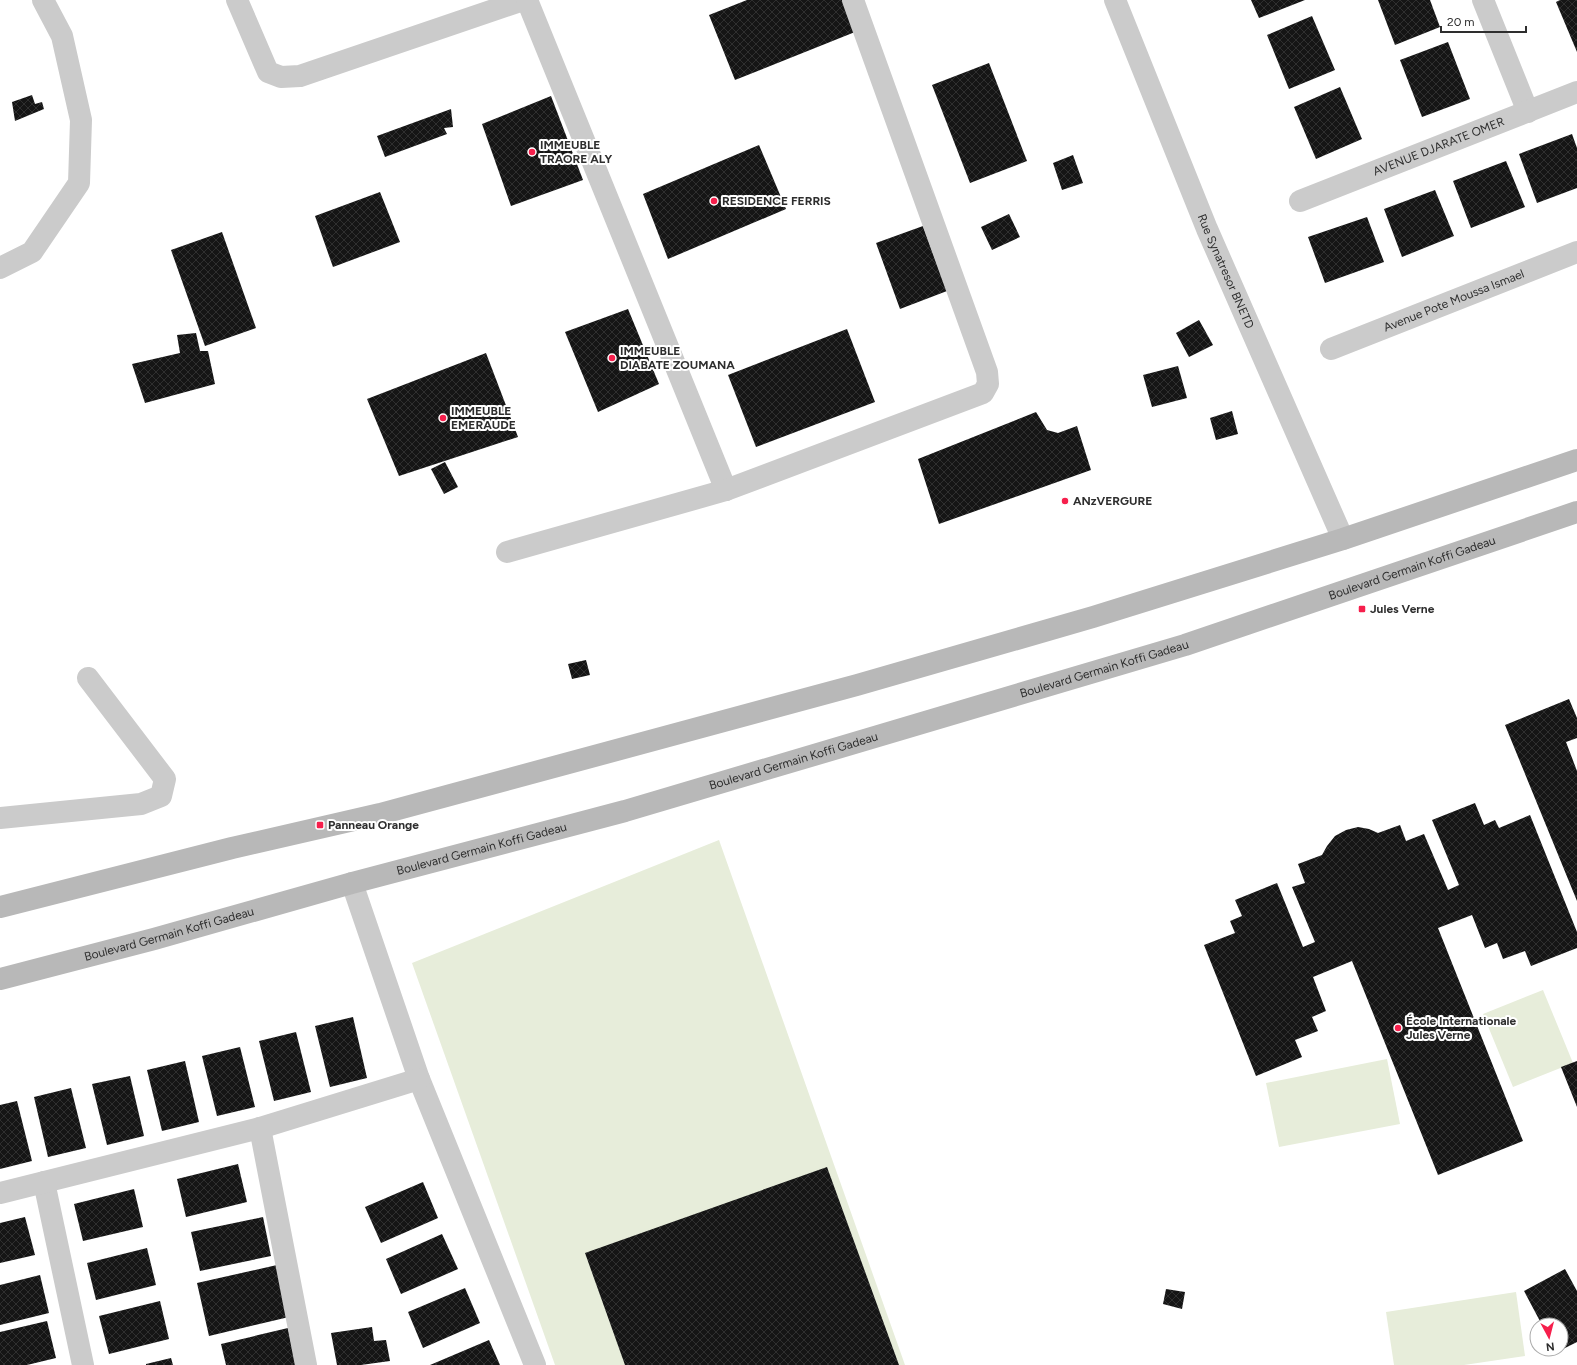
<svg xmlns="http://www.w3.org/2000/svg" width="1577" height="1365" font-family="Figtree,sans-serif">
  <defs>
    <pattern id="building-cross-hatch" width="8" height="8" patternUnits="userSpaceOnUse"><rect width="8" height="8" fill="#151515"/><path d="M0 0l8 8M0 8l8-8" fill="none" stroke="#2f2f2f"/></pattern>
  </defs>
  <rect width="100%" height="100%" fill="#fff"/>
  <g fill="#e7edda">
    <path d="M719,840L905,1365H555L412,963Z"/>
    <path d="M1543,990L1573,1063L1513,1087L1483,1014Z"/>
    <path d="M1387,1059L1400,1124L1279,1147L1266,1083Z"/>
    <path d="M1516,1292L1525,1356L1464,1365H1394L1386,1312Z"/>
  </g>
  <g fill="url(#building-cross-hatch)">
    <path d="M747,0H842L855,32L735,80L709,15Z"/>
    <path d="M1251,0H1305L1259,18Z"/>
    <path d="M1378,0H1430L1440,27L1395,45Z"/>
    <path d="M1560,0H1577V52L1556,2Z"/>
    <path d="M1312,16L1335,70L1289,89L1267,35Z"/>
    <path d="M1448,42L1470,99L1422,117L1400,60Z"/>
    <path d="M989,63L1027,161L970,183L932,85Z"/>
    <path d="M1340,87L1362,139L1316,159L1294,107Z"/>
    <path d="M32,95L35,104L42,102L44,109L15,121L12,102Z"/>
    <path d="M551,96L583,180L511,206L482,124Z"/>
    <path d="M451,109L453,127L444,128L447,134L385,157L377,136Z"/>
    <path d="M1572,134L1577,148V188L1537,203L1519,154Z"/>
    <path d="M759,145L786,209L668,259L643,194Z"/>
    <path d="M1073,155L1083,183L1062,190L1053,163Z"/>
    <path d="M1506,161L1525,207L1471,228L1453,181Z"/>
    <path d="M1435,190L1454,236L1402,257L1384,209Z"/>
    <path d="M380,192L400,242L333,267L315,216Z"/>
    <path d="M1009,214L1020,237L992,250L981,227Z"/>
    <path d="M1367,217L1384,262L1325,283L1308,237Z"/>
    <path d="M923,226L947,291L900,309L876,243Z"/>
    <path d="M222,232L256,328L205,346L171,250Z"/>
    <path d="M628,309L659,384L598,412L565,332Z"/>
    <path d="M1199,320L1213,345L1189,357L1176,333Z"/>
    <path d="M847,329L875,402L756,447L728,375Z"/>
    <path d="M196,333L200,351H208L215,384L145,403L132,364L180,353L177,335Z"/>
    <path d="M486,353L518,437L399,476L367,399Z"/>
    <path d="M1178,366L1187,398L1152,407L1143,375Z"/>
    <path d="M1232,411L1238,434L1216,440L1210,418Z"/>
    <path d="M1036,412L1047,430L1058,433L1077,426L1091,470L939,524L918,459Z"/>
    <path d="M445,462L458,487L444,494L431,469Z"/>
    <path d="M586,660L590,675L572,679L568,664Z"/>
    <path d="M1569,699L1577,718V738L1566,742L1577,771V901L1505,725Z"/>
    <path d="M1475,803L1484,825L1495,820L1499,828L1530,815L1577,932V948L1531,966L1525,951L1503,959L1497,943L1485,948L1472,915L1438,928L1523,1141L1438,1175L1352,961L1313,977L1326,1011L1312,1017L1318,1031L1295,1040L1302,1057L1256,1076L1204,945L1235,933L1230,921L1242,916L1235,900L1277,883L1303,947L1315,942L1292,887L1305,883L1298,864L1322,855L1327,846L1335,836L1346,830L1358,827L1369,829L1378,833L1400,825L1406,841L1424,834L1448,890L1459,885L1432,820Z"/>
    <path d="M353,1017L367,1078L330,1087L315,1026Z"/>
    <path d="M296,1032L311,1092L274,1101L259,1041Z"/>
    <path d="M240,1047L255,1107L217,1116L202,1056Z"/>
    <path d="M185,1061L199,1122L162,1131L147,1070Z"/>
    <path d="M1577,1061V1107L1561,1067Z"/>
    <path d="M130,1076L144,1136L107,1145L92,1084Z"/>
    <path d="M71,1088L86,1148L48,1157L34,1097Z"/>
    <path d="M17,1101L32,1161L0,1169V1105Z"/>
    <path d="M238,1164L247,1202L186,1217L177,1179Z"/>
    <path d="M827,1167L899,1365H625L585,1253Z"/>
    <path d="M423,1182L438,1218L381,1243L365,1207Z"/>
    <path d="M134,1189L143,1227L83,1241L74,1204Z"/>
    <path d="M25,1217L35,1255L0,1263V1223Z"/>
    <path d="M263,1217L271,1256L200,1271L191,1232Z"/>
    <path d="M442,1234L458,1269L401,1294L386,1259Z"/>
    <path d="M147,1248L156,1285L96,1300L87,1263Z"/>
    <path d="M277,1265L289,1317L209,1336L197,1283Z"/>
    <path d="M1565,1269L1577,1291V1342L1557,1352L1555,1349H1561V1325H1542L1524,1291Z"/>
    <path d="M40,1275L49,1313L0,1325V1285Z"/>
    <path d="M465,1288L480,1323L423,1348L408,1312Z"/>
    <path d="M1166,1289L1185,1292L1182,1309L1163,1304Z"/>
    <path d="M160,1301L169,1339L109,1354L99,1316Z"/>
    <path d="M47,1321L56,1358L27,1365H0V1332Z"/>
    <path d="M372,1327L374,1341L386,1340L390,1361L361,1365H337L331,1333Z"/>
    <path d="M288,1328L296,1365H226L221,1344Z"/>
    <path d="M489,1340L500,1365H430Z"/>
    <path d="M171,1358L173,1365H146V1364Z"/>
  </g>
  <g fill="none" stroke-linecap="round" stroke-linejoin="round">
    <g stroke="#cbcbcb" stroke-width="22">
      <path d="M237,0L268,72L281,77L300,76L523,0"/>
      <path d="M527,0L726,490"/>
      <path id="s1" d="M1115,0L1207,229L1343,539"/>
      <path d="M1483,0L1528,112"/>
      <path id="s2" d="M1300,201L1577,92"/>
      <path d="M0,268L32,252L79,183L81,120L62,36L43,0"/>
      <path id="s3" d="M1331,349L1577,252"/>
      <path d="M507,552L726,490L983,393L988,384L987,372L853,0"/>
      <path d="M0,818L141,804L161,796L165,779L88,678"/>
      <path d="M352,883L419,1079L535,1365"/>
      <path d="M260,1128L306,1365"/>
      <path d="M44,1182L83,1365"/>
      <path d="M0,1193L260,1128L419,1079"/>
    </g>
    <g stroke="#b8b8b8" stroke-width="22">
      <path d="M0,907L232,848L380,814L857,685L1093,617L1343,539L1577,460"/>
      <path id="s4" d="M0,979L154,939L352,883L625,811L1185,645L1577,512"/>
    </g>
  </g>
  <g fill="#f61f4c" stroke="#fff" stroke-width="1.5">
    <circle cx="532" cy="152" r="4"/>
    <circle cx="714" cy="201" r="4"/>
    <circle cx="612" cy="358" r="4"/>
    <circle cx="443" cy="418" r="4"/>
    <circle cx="1065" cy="501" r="4"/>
    <rect x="1358" y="605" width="8" height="8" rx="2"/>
    <rect x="316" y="821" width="8" height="8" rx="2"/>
    <circle cx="1398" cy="1028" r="4"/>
  </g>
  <g text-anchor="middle" stroke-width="4" stroke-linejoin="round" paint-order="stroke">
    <g font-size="12" font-weight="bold" fill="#2e2e2e" stroke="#fff" text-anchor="start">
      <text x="540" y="149">IMMEUBLE<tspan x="540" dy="14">TRAORE ALY</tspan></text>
      <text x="722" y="205">RESIDENCE FERRIS</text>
      <text x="620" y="355">IMMEUBLE<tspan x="620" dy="14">DIABATE ZOUMANA</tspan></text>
      <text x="451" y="415">IMMEUBLE<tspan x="451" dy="14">EMERAUDE</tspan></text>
      <text x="1073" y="505">ANzVERGURE</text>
      <text x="1370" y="613">Jules Verne</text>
      <text x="328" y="829">Panneau Orange</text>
      <text x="1406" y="1025">École Internationale<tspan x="1406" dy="14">Jules Verne</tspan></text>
    </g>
    <g font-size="12" fill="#2e2e2e" stroke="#fff">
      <text dy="4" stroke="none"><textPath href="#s2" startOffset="149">AVENUE DJARATE OMER</textPath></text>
      <text dy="4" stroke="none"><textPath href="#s1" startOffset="293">Rue Synatresor BNETD</textPath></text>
      <text dy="4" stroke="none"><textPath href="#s3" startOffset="132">Avenue Pote Moussa Ismael</textPath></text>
      <text dy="4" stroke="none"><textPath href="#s4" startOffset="1471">Boulevard Germain Koffi Gadeau</textPath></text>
      <text dy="4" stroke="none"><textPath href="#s4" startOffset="1147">Boulevard Germain Koffi Gadeau</textPath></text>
      <text dy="4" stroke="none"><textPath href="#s4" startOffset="823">Boulevard Germain Koffi Gadeau</textPath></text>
      <text dy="4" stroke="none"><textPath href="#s4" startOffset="499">Boulevard Germain Koffi Gadeau</textPath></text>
      <text dy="4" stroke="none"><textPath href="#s4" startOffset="175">Boulevard Germain Koffi Gadeau</textPath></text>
    </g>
  </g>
  <g transform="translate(1549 1337) rotate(173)"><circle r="19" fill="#ffffff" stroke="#ababab"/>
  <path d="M0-3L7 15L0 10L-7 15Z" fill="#f61f4c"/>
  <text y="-6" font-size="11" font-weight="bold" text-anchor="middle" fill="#2e2e2e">N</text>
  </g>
  <path d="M1441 26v6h85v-6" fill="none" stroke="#2e2e2e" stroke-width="2"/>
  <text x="1447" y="26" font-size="12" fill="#2e2e2e" stroke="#ffffff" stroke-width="3" paint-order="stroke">20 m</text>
</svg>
